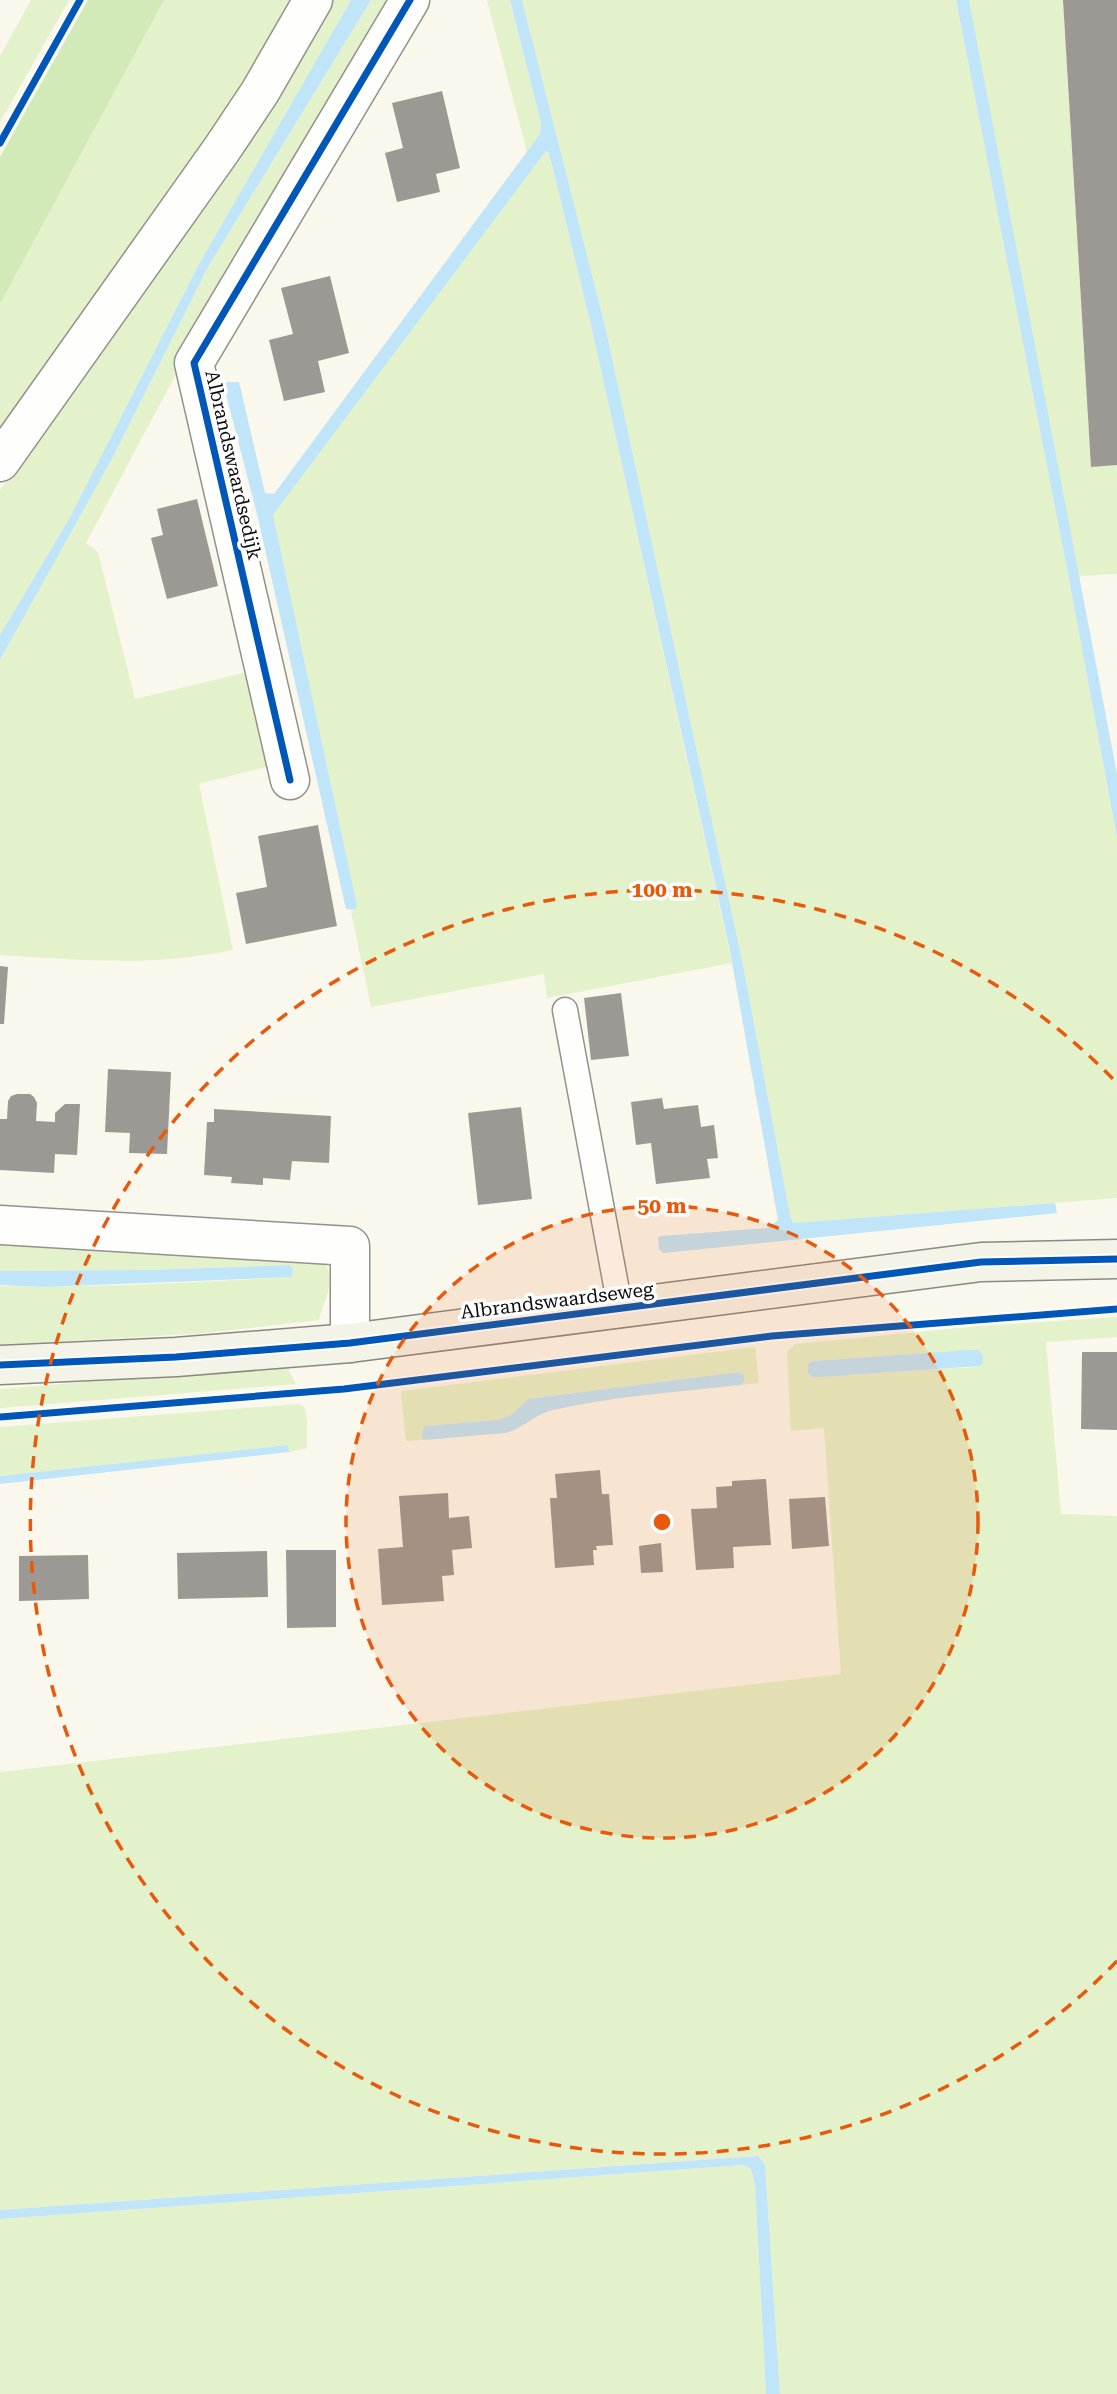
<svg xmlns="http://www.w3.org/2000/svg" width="1117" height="2394" font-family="'Roboto Serif',serif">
  <rect width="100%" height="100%" fill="#faf7ed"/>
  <g fill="#e3f2ca" fill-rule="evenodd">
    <path d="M31,0H69L0,122V56Z"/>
    <path d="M164,0H293L220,119L0,439V304Z"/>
    <path d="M332,0H351L199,264L70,517L0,635V490L82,373Z"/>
    <path d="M371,0H394L208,314L86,543L98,552L135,699L252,671L274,765L199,784L233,950C152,967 82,960 0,955V660L113,457L208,267Z"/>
    <path d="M487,0H510L541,123L540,134L527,152Z"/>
    <path d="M522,0H956L1069,579L1117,838V1198L793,1223L790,1215L743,965L606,330Z"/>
    <path d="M969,0H1063L1091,466L1117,465V574L1078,576Z"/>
    <path d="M546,151L549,153L590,321L732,963L547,998L544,974L371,1007L351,912L355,910L357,905L273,515Z"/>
    <path d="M0,1235L322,1257C337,1282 326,1294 319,1320L205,1333L0,1345V1286C97,1288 195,1282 292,1277L293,1269L289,1265L150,1270L0,1271Z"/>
    <path d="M1117,1317V1337L1046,1342L1061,1514L1117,1516V2394H780L765,2164L758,2156L0,2210V1772L841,1674L824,1428L791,1431L787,1352L795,1344L980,1326ZM978,1350L983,1354V1363L975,1367L813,1377V1361Z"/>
    <path d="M755,1347L759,1383L740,1385L744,1381L739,1372L528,1399L510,1416L496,1420L425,1426L424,1440L406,1441L401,1394L402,1391Z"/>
    <path d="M282,1366H287L296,1384L0,1408V1389Z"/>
    <path d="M298,1404L304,1407L307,1419V1448L289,1452L288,1445L0,1476V1427Z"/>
    <path d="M743,2165L751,2169L755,2185L766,2394H0V2219Z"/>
  </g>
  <path fill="#d2eab8" d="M88,0H164L0,304V157Z"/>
  <g fill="#c0e5f8">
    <path d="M351,0H371L208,267L113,457L0,660V635L70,517L199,264Z"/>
    <path d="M510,0H522L606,330L743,965L790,1215L793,1223L1055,1203L1057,1213L663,1253L659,1249L658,1238L661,1236L768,1228L778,1220L730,951L590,321L549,153L546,151L273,515L357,905L355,910L346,909L258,518L224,386L227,382H239L265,493L274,494L540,134L541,123Z"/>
    <path d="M956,0H969L1117,774V838L1069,579Z"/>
    <path d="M290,1265L293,1269L292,1277L44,1287L0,1285V1271L150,1270Z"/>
    <path d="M970,1350H978L983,1354V1363L980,1366L820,1377H813L808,1373V1364L813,1361Z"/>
    <path d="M739,1372L744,1375V1381L740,1385C678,1392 614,1396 553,1410C535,1414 522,1429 505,1433L424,1440C421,1436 422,1430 425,1426L496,1420L510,1416L528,1399Z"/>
    <path d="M288,1445L289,1452L0,1484V1476Z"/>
    <path d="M758,2156L765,2164L780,2394H766L755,2185L751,2169L743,2165L0,2219V2210Z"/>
  </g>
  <g fill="#9c9994">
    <path d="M1063,0H1117V465L1091,467Z"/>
    <path d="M442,91L460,168L436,174L440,192L397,202L385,153L403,148L392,103Z"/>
    <path d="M330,276L349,353L318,361L325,392L284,401L269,340L293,334L281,288Z"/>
    <path d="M197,499L218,586L167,599L151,538L163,535L157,509Z"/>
    <path d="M318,825L337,926L246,944L236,893L267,887L258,836Z"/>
    <path d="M0,966L8,967L4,1024H0Z"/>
    <path d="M621,993L629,1056L591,1060L584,998Z"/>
    <path d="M108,1069L171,1072L167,1154L129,1153L130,1133L105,1132Z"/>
    <path d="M17,1094H30L34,1097L37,1103L36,1121L55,1122V1113L65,1104H80L77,1155L55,1154L54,1173L0,1170V1119H7L8,1101L11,1096Z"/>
    <path d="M662,1098L664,1109L698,1105L701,1127L714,1125L718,1158L707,1159L710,1178L656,1184L651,1143L636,1145L631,1102Z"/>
    <path d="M521,1107L532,1199L478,1205L468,1113Z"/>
    <path d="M214,1109L331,1116L329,1163L292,1161L290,1180L263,1178V1185L231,1183L232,1177L204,1175L207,1122H214Z"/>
    <path d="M1082,1352H1117V1430L1081,1429Z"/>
    <path d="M600,1470L602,1494H609L613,1545L596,1546L597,1550H593L594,1565L555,1568L550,1498H557L555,1474Z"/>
    <path d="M766,1479L771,1545L733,1547L734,1568L696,1570L691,1509L717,1508L716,1487L732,1486V1481Z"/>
    <path d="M448,1493L449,1518L469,1516L472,1548L452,1550L454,1575L442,1576L444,1601L382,1605L378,1549L403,1547L399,1496Z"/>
    <path d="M825,1497L829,1546L792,1549L789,1499Z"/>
    <path d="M661,1543L663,1572L641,1573L639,1546Z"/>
    <path d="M286,1550H336V1627L287,1628Z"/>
    <path d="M267,1551L268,1597L178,1599L177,1553Z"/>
    <path d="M88,1555L89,1599L19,1601V1556Z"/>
  </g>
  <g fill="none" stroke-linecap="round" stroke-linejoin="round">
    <defs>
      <path id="lane" d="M565,1010L620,1307"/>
      <g id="street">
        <path d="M0,462L222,149L260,92L313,0"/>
        <path d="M290,780L194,363L410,0"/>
        <path d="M0,1225L350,1246V1343"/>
      </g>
      <path id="secondary" d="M0,1365L176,1357L350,1343L981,1262L1117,1259"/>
    </defs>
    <use href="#lane" stroke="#93918d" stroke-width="27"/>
    <use href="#street" stroke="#93918d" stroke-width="41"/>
    <use href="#secondary" stroke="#898883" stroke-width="41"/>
    <use href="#lane" stroke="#fefefc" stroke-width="24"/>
    <use href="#street" stroke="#fefefc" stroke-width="38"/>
    <use href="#secondary" stroke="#f4f3e7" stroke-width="38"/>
    <defs>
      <g id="cycleway">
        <path d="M0,143L80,0"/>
        <path d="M290,780L194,363L410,0"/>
        <path d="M0,1365L176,1357L350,1343L981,1262L1117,1259"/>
        <path d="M0,1417L344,1389L772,1336L1117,1309"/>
      </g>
    </defs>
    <use href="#cycleway" stroke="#fff" stroke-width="11"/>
    <use href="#cycleway" stroke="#0057b8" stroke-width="7"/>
  </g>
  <circle cx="662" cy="1522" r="316" fill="#e8590c" fill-opacity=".12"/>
  <g fill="none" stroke="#e8590c" stroke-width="3.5" stroke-dasharray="12 9">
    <circle cx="662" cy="1522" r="316"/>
    <path d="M1117 1961A632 632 0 1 1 1117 1083"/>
  </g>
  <g text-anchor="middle" stroke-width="7" stroke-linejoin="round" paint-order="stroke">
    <g font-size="19" fill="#0b0b0b" stroke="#fff">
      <text transform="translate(234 465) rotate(77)" y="7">Albrandswaardsedijk</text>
      <text transform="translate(557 1300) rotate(-7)" y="7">Albrandswaardseweg</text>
    </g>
  </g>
  <circle cx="662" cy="1522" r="10" fill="#e8590c" stroke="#fff" stroke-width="3.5"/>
  <g font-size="21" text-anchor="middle" font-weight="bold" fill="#e8590c" stroke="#fff" stroke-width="7" stroke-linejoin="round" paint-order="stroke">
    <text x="662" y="897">100 m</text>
    <text x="662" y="1213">50 m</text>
  </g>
</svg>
